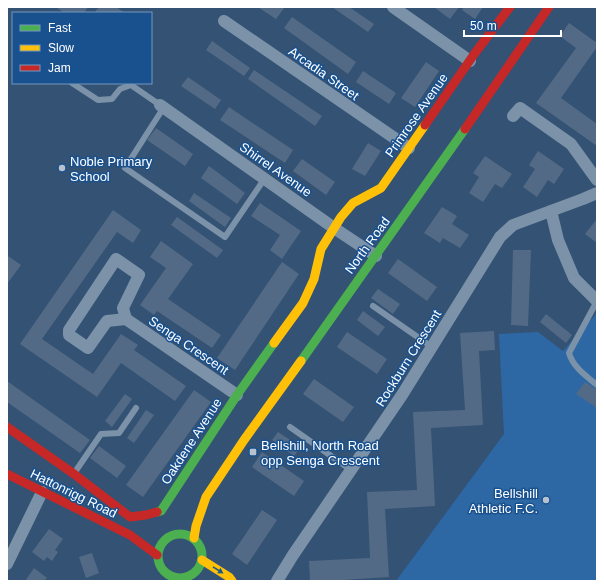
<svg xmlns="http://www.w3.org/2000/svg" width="604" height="588" font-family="Helvetica,sans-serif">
  <rect width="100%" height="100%" fill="#345274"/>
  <path fill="#2d68a5" d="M597,313V581H396L504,434L499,334L538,332L563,351Z"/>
  <g fill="#526a85">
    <path d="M56,7H88L84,13H64Z"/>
    <path d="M99,7H116L125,13H94Z"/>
    <path d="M258,7H282L284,8L276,19Z"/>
    <path d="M332,7H349L374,24L368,32Z"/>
    <path d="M434,7H459L450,19Z"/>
    <path d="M464,7H483L475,19L462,10Z"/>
    <path d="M292,17L356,62L348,74L284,28Z"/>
    <path d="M569,23L597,43V47L561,98L597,124V146L536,103L576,48L560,36Z"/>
    <path d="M212,41L250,68L244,76L206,50Z"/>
    <path d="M426,62L439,71L415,107L401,98Z"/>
    <path d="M254,70L322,116L315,126L248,79Z"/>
    <path d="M363,71L396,93L389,104L356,82Z"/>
    <path d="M188,77L221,100L215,109L181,86Z"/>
    <path d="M229,107L293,150L285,163L220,120Z"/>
    <path d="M156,128L193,154L185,166L147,140Z"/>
    <path d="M368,143L381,151L365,176L352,169Z"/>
    <path d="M538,151L564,169L554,184L548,180L537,197L523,187L535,169L529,165Z"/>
    <path d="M485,156L512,174L502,188L495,184L483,202L469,193L479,177L473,173Z"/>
    <path d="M302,159L335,182L326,195L293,171Z"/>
    <path d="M209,166L245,193L237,204L201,178Z"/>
    <path d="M194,193L231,218L225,227L189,201Z"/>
    <path d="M260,203L301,231L282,259L270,250L280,235L251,216Z"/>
    <path d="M442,207L457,216L452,224L469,235L460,248L443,238L440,243L424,233Z"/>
    <path d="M113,210L141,230L133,243L117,232L42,339L93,374L121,334L138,345L134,350L186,386L175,401L121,363L97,397L20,344Z"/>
    <path d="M177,217L223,250L217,258L171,225Z"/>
    <path d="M597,219V243L585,234Z"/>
    <path d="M161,241L193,264L168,299L221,335L212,348L157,311L154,315L140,305L166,268L150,257Z"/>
    <path d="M513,250H531L528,326L511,325Z"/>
    <path d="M8,256L21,265L7,284V257Z"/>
    <path d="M398,259L437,287L427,301L388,273Z"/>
    <path d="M282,262L299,274L235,370L217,358Z"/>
    <path d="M378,289L400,304L393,314L371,298Z"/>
    <path d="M363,311L385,327L378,336L357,320Z"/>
    <path d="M546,314L572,335L566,343L540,322Z"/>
    <path d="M494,331L495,350L479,351L483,425L431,428L435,506L385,509L389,577L327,581H310L309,561L370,558L367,492L417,490L413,412L465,410L460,333Z"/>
    <path d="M347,332L387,359L377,374L337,347Z"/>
    <path d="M314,379L354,407L343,422L303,394Z"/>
    <path d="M7,381L90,440L80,453L7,402Z"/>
    <path d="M585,382L597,390V408L576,394Z"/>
    <path d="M194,390L211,402L143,497L126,485Z"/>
    <path d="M125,394L132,399L112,427L105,421Z"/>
    <path d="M146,410L154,415L134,443L127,438Z"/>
    <path d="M278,432L301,447L294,456L272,440Z"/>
    <path d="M99,446L126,466L117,478L90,458Z"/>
    <path d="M262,452L304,481L294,496L252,467Z"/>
    <path d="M262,510L277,520L247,565L232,554Z"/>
    <path d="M49,529L63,539L55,550L58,552L52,561L47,557L44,561L32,552Z"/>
    <path d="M92,553L99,573L86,578L79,557Z"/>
    <path d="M34,568L47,578L44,581H25Z"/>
  </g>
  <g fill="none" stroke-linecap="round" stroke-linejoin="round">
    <g stroke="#7b92a8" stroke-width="6">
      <path d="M72,83L98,100L112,99L120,89L131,85L160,105"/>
      <path d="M164,107L125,168L225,237L265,178"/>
      <path d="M597,301L569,353C573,367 586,376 597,385"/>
      <path d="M373,306L432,347"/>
      <path d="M290,427L351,470"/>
      <path d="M75,472L101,434L119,433L136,408"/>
    </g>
    <g stroke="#7b92a8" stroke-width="12">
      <path d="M393,7L470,61"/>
      <path d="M224,21L409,148"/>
      <path d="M160,105L334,228L376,256"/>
      <path d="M513,116L520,108L571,144L597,180"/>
      <path d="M551,211L558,240L574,278L597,301"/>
      <path d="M116,259L139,275L123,308L126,319L107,321L88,348L69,335V330Z"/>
      <path d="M126,319L237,395"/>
      <path d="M7,564L42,492"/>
      <path d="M277,581L293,555L402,395L500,237L513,225L583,199L597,193"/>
    </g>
    <g stroke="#4caf50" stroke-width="9">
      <path d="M301,361L465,129"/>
      <path d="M157,512L161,511L237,395L274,343"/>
      <circle cx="180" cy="556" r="22"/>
    </g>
    <g stroke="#ffc107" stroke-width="9">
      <path d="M274,343L303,303L314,279L321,249L341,217L353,203L381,188L425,125"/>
      <path d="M194,538L196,526L206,497L244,440L301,361"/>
      <path d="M202,560L229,577L232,581"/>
    </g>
    <g stroke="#c62828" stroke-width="9">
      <path d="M425,125L475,53L510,7"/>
      <path d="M465,129L549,7"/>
      <path d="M7,427L74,474L130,517L146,515L157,512"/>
      <path d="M7,474L130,535L157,555"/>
    </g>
  </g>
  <defs><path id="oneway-solid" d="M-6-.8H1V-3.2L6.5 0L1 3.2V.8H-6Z"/></defs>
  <use fill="#1e5a89" href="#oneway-solid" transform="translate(218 570) rotate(32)"/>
  <g fill="#b8c2ce" stroke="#19518f" stroke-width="1.5">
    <circle cx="62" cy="168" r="4"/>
    <rect x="249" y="448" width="8" height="8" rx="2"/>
    <circle cx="546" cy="500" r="4"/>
  </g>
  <g text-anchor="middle" stroke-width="3" stroke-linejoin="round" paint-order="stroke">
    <g font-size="13" fill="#fff" stroke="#19518f">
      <text transform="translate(324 73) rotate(35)" y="5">Arcadia Street</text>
      <text transform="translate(416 115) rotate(-55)" y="5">Primrose Avenue</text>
      <text transform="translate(276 169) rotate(35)" y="5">Shirrel Avenue</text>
      <text transform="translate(367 245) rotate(-54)" y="5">North Road</text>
      <text transform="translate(189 345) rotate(34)" y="5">Senga Crescent</text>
      <text transform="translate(408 358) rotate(-58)" y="5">Rockburn Crescent</text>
      <text transform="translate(191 441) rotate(-57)" y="5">Oakdene Avenue</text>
      <text transform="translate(74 493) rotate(26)" y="5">Hattonrigg Road</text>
    </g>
    <g font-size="13" fill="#fff" stroke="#19518f" text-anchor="start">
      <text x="70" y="166">Noble Primary<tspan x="70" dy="15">School</tspan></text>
      <text x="261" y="450">Bellshill, North Road<tspan x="261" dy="15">opp Senga Crescent</tspan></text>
      <text x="538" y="498" text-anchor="end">Bellshill<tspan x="538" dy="15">Athletic F.C.</tspan></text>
    </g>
  </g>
  <rect width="604" height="588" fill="none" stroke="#ffffff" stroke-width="16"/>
  <rect x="12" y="12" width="140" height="72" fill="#19518f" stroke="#7597bc"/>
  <rect x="20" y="25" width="20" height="6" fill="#4caf50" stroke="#7597bc"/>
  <text x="48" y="32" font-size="12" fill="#ffffff">Fast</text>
  <rect x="20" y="45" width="20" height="6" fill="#ffc107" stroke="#7597bc"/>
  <text x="48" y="52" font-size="12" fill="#ffffff">Slow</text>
  <rect x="20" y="65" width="20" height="6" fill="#c62828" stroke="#7597bc"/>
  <text x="48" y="72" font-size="12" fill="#ffffff">Jam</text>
  <path d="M464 30v6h97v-6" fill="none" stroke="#ffffff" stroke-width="2"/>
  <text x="470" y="30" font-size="12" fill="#ffffff" stroke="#19518f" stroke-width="3" paint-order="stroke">50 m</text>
</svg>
